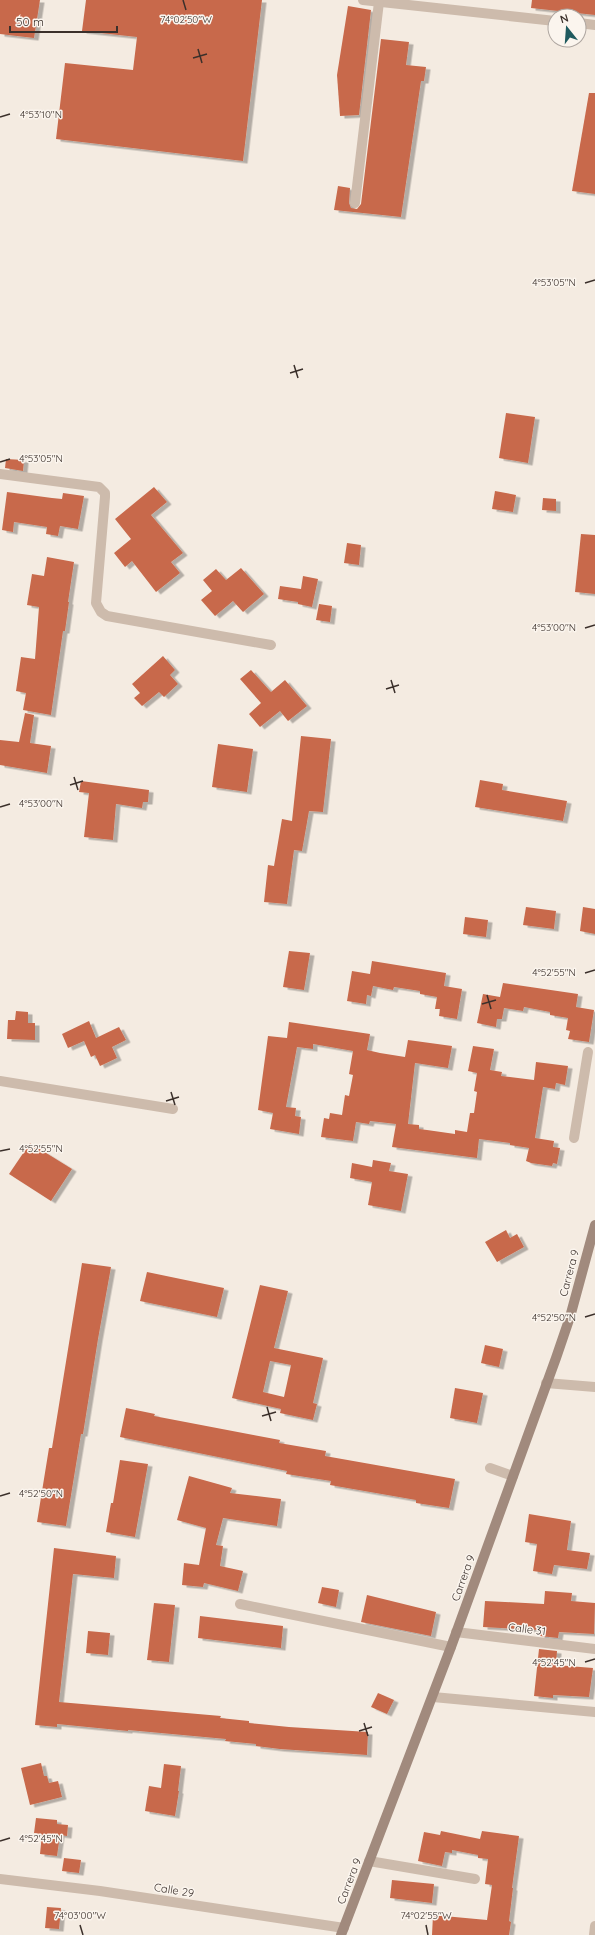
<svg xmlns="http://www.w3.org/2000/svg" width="595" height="1935" font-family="Quicksand,sans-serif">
  <defs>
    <filter id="shadow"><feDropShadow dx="4.5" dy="2.5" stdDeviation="0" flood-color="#0004"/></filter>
  </defs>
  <rect width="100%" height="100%" fill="#f4ebe1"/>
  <g fill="#c8694b" fill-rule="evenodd" filter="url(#shadow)">
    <path d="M0,0H40L34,38L0,34Z"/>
    <path d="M86,0H262L243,161L56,139L65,63L133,70L137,37L82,31Z"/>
    <path d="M532,0H595V15L531,8Z"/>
    <path d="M348,6L371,10L359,115L340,116L337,75Z"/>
    <path d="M381,39L409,42L406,65L426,67L424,81H421L401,217L334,210L338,186L350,188L349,203L351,208L357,209L361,204Z"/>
    <path d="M589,93H595V194L572,191Z"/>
    <path d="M506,413L535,417L528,463L499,458Z"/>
    <path d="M6,459L24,460L23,471L5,468Z"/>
    <path d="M154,487L167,502L151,515L183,553L171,562L180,573L156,592L132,561L125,567L114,553L131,539L115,519Z"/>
    <path d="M495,491L516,495L513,512L492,509Z"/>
    <path d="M7,492L52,498L62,499L63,493L84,496L78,529L60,526L58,536L46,534L47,527L14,522L13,532L2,530Z"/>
    <path d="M543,498L556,499V511L542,510Z"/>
    <path d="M581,534L595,535V594L575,592Z"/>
    <path d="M347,543L361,545L359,565L344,563Z"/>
    <path d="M47,557L74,562L68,602H69L65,631H63L51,715L23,710L26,693L16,691L21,657L35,659L39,607L27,605L32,574L44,576Z"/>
    <path d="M241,568L264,594L243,612L233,601L215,616L201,600L212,591L203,580L216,569L226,580Z"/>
    <path d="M303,576L318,579L312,607L298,604V602L278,599L280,586L301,589Z"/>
    <path d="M319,604L332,606L330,622L316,620Z"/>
    <path d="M163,656L175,670L170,675L178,684L164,697L159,692L142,706L134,698L140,693L132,684Z"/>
    <path d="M251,670L271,692L285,680L307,706L288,721L280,711L260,727L249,714L261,703L240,679Z"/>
    <path d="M25,713L34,715L30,743L51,746L47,773L0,765V740L19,742Z"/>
    <path d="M301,736L331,739L323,812L309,811L302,851L294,850L287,904L264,902L268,865L274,866L282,819L292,821Z"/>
    <path d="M218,744L253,749L247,792L212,787Z"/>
    <path d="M480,780L503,784L502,790L567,801L563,821L475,807Z"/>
    <path d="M81,781L149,790L148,802H143L142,808L116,804L113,840L84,837L89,793L79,792Z"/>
    <path d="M526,907L556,911L554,929L523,925Z"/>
    <path d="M583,907L595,909V934L580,931Z"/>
    <path d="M465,917L488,920L486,937L463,934Z"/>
    <path d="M289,951L310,953L304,990L283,987Z"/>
    <path d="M372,961L446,973L444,986L462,989L457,1019L439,1016L440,1009H435L437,997L420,994V991L394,987L393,990L373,986L371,996L367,995L366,1004L347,1001L352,971L370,974Z"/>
    <path d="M503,983L578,994L576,1007L594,1010L589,1042L568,1039L570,1031L566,1030L568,1018L550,1015V1012L524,1007L523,1011L504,1008L502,1019H497L496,1027L477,1023L483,994L500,997Z"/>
    <path d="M16,1011L28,1012V1023H35V1040L7,1039L8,1020H15Z"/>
    <path d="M89,1021L96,1038L119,1027L126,1040L112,1047L117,1058L100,1066L95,1055L91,1057L84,1041L68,1048L62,1034Z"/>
    <path d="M289,1022L370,1034L367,1050L380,1053L405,1057L408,1040L452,1046L448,1068L415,1063L408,1124L419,1125V1129L427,1130L455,1134V1130L467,1132L470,1113H474L477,1092L474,1091L477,1073L468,1071L473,1046L494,1049L490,1070L502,1072L501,1076L534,1080L536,1062L568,1066L565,1085L556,1083L555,1089L543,1087L535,1138L554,1141L553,1147L560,1148L557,1164L553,1163L552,1166L531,1163L526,1161L529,1148L510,1145V1143L479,1139L477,1158L392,1147L396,1124L370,1121L369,1124L356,1122L353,1141L321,1137L324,1118L329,1119L330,1113L342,1115L345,1095L349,1096L353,1075L349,1074L353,1051L313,1044V1049L297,1047L286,1107L296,1108L295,1116L301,1117L299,1134L270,1129L273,1113L258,1110L268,1036L287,1038Z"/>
    <path d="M30,1143L72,1169L51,1201L9,1174Z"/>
    <path d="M373,1160L391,1163L389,1171L408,1174L401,1211L368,1205L372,1182L350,1178L352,1163L372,1167Z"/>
    <path d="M506,1230L510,1238L517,1234L524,1247L497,1262L485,1242Z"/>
    <path d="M82,1263L111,1267L98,1339L83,1434H81L66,1526L37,1522L49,1448H52Z"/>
    <path d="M147,1272L224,1288L217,1317L140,1301Z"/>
    <path d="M260,1285L288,1291L274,1348L323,1358L313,1403L317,1404L313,1420L280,1413L281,1409L232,1398ZM270,1361L291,1365L284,1397L263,1392Z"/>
    <path d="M485,1345L503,1349L499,1367L481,1363Z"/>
    <path d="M455,1388L483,1393L477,1423L450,1418Z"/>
    <path d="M126,1408L155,1414L154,1416L280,1440L279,1443L326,1451L325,1456L455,1479L449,1508L416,1503V1500L330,1485L331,1481L286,1474L287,1471L120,1437Z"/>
    <path d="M120,1460L148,1464L135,1537L106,1532L111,1503H113Z"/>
    <path d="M189,1476L232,1488L230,1493L281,1499L277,1526L223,1518L216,1545L223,1546L220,1566L243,1571L238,1591L204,1583L203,1587L182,1585L184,1563L199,1565L206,1528L177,1520Z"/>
    <path d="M529,1514L571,1521L567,1550L590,1553L587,1569L554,1565L552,1574L533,1571L537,1544L525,1542Z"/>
    <path d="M54,1548L116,1556L114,1578L73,1574L59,1702L221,1716L220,1718L249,1721V1723L289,1727L368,1732L367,1755L280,1749L256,1746V1744L225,1741L226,1739L128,1730V1731L57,1724V1727L35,1725Z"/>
    <path d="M322,1587L339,1590L336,1607L318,1603Z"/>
    <path d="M545,1591L572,1593L571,1601L595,1603L594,1634L559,1632L558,1638L540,1636V1630L483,1627L485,1601L544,1604Z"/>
    <path d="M367,1595L436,1612L431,1636L361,1622Z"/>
    <path d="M154,1603L175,1605L169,1662L147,1660Z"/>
    <path d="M200,1616L283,1626L281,1648L198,1638Z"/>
    <path d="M88,1631L110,1633L108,1655L86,1653Z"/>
    <path d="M539,1649L557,1651L556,1665L593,1668L589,1697L553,1695V1698L534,1696Z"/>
    <path d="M378,1693L394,1700L387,1714L371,1707Z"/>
    <path d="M41,1763L44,1776H47L49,1783L58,1781L62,1797L30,1805L21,1768Z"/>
    <path d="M164,1764L181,1766L178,1791H179L175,1816L145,1811L149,1786L161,1788Z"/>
    <path d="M36,1818L57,1820V1824L68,1825L67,1836L60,1835L57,1856L40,1854L42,1834L34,1833Z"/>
    <path d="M441,1831L480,1839L482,1831L519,1836L512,1888H513L509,1921L511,1922L509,1935H432L433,1915L487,1920L492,1885L485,1884L488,1859L478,1858V1855L452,1850V1853L445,1852L442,1866L418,1861L424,1832L440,1835Z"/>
    <path d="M64,1858L81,1860L79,1873L62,1871Z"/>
    <path d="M392,1880L434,1884L432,1903L390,1898Z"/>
    <path d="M47,1907L61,1908L59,1929L45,1928Z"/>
  </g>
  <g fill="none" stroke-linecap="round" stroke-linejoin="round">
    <g stroke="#cdbbac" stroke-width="10">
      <path d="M363,0L555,21"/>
      <path d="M579,23L595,25"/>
      <path d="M355,203L379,2"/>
      <path d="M0,474L99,487L105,493V497L96,603L101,612L107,616L271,645"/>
      <path d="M0,1081L173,1109"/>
      <path d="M574,1138L588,1052"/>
      <path d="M546,1383L595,1387"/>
      <path d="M490,1468L513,1476"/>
      <path d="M240,1604L451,1647"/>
      <path d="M456,1632L595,1649"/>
      <path d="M433,1697L595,1712"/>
      <path d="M369,1861L475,1879"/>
      <path d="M0,1879L100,1891L344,1928"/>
      <path d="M594,1935L595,1926"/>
    </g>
    <path stroke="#a18a7d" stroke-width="10" d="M341,1935L451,1647L556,1358L570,1317L595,1225"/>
  </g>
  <path fill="none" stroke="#3b302b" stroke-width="1.5" d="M183,0L186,10M198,49L202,63M193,58L207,54M0,117L10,114M585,283L595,280M294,365L298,378M290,373L303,369M0,462L10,459M585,628L595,625M391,680L395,693M386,689L399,685M74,777L78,790M70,785L83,781M0,807L10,804M585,973L595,970M487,995L491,1009M482,1004L496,1000M171,1092L175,1105M166,1101L179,1097M0,1151L10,1149M585,1317L595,1314M267,1407L271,1421M262,1416L276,1412M0,1496L10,1493M585,1662L595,1659M364,1723L368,1736M359,1731L372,1727M0,1841L10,1838M80,1925L83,1935M426,1925L428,1935"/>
  <g text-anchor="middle" stroke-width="3" stroke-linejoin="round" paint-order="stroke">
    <g font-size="11" fill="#3b302b" stroke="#fbf5ee">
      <text transform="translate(569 1273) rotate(-75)" y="4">Carrera 9</text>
      <text transform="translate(463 1578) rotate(-70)" y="4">Carrera 9</text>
      <text transform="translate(527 1629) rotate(7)" y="4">Calle 31</text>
      <text transform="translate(349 1881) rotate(-69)" y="4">Carrera 9</text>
      <text transform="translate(174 1890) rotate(9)" y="4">Calle 29</text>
    </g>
  </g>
  <g font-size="10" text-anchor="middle" fill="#3b302b" stroke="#fbf5ee" stroke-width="3" stroke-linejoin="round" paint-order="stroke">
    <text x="186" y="23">74°02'50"W</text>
    <text x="41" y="118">4°53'10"N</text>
    <text x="554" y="286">4°53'05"N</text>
    <text x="41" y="462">4°53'05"N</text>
    <text x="554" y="631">4°53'00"N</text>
    <text x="41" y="807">4°53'00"N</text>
    <text x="554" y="976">4°52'55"N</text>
    <text x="41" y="1152">4°52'55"N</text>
    <text x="554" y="1321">4°52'50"N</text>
    <text x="41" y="1497">4°52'50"N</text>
    <text x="554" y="1666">4°52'45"N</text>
    <text x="41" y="1842">4°52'45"N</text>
    <text x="80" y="1919">74°03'00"W</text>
    <text x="426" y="1919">74°02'55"W</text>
  </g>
  <g transform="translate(567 28) rotate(343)"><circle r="19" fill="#fbf5ee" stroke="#aea6a0"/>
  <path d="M0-3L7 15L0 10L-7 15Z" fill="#1f5a5e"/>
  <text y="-6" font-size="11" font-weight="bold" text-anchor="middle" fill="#3b302b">N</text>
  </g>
  <path d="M10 26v6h107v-6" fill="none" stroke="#3b302b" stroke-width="2"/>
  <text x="16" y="26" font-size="12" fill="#3b302b" stroke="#fbf5ee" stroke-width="3" paint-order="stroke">50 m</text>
</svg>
